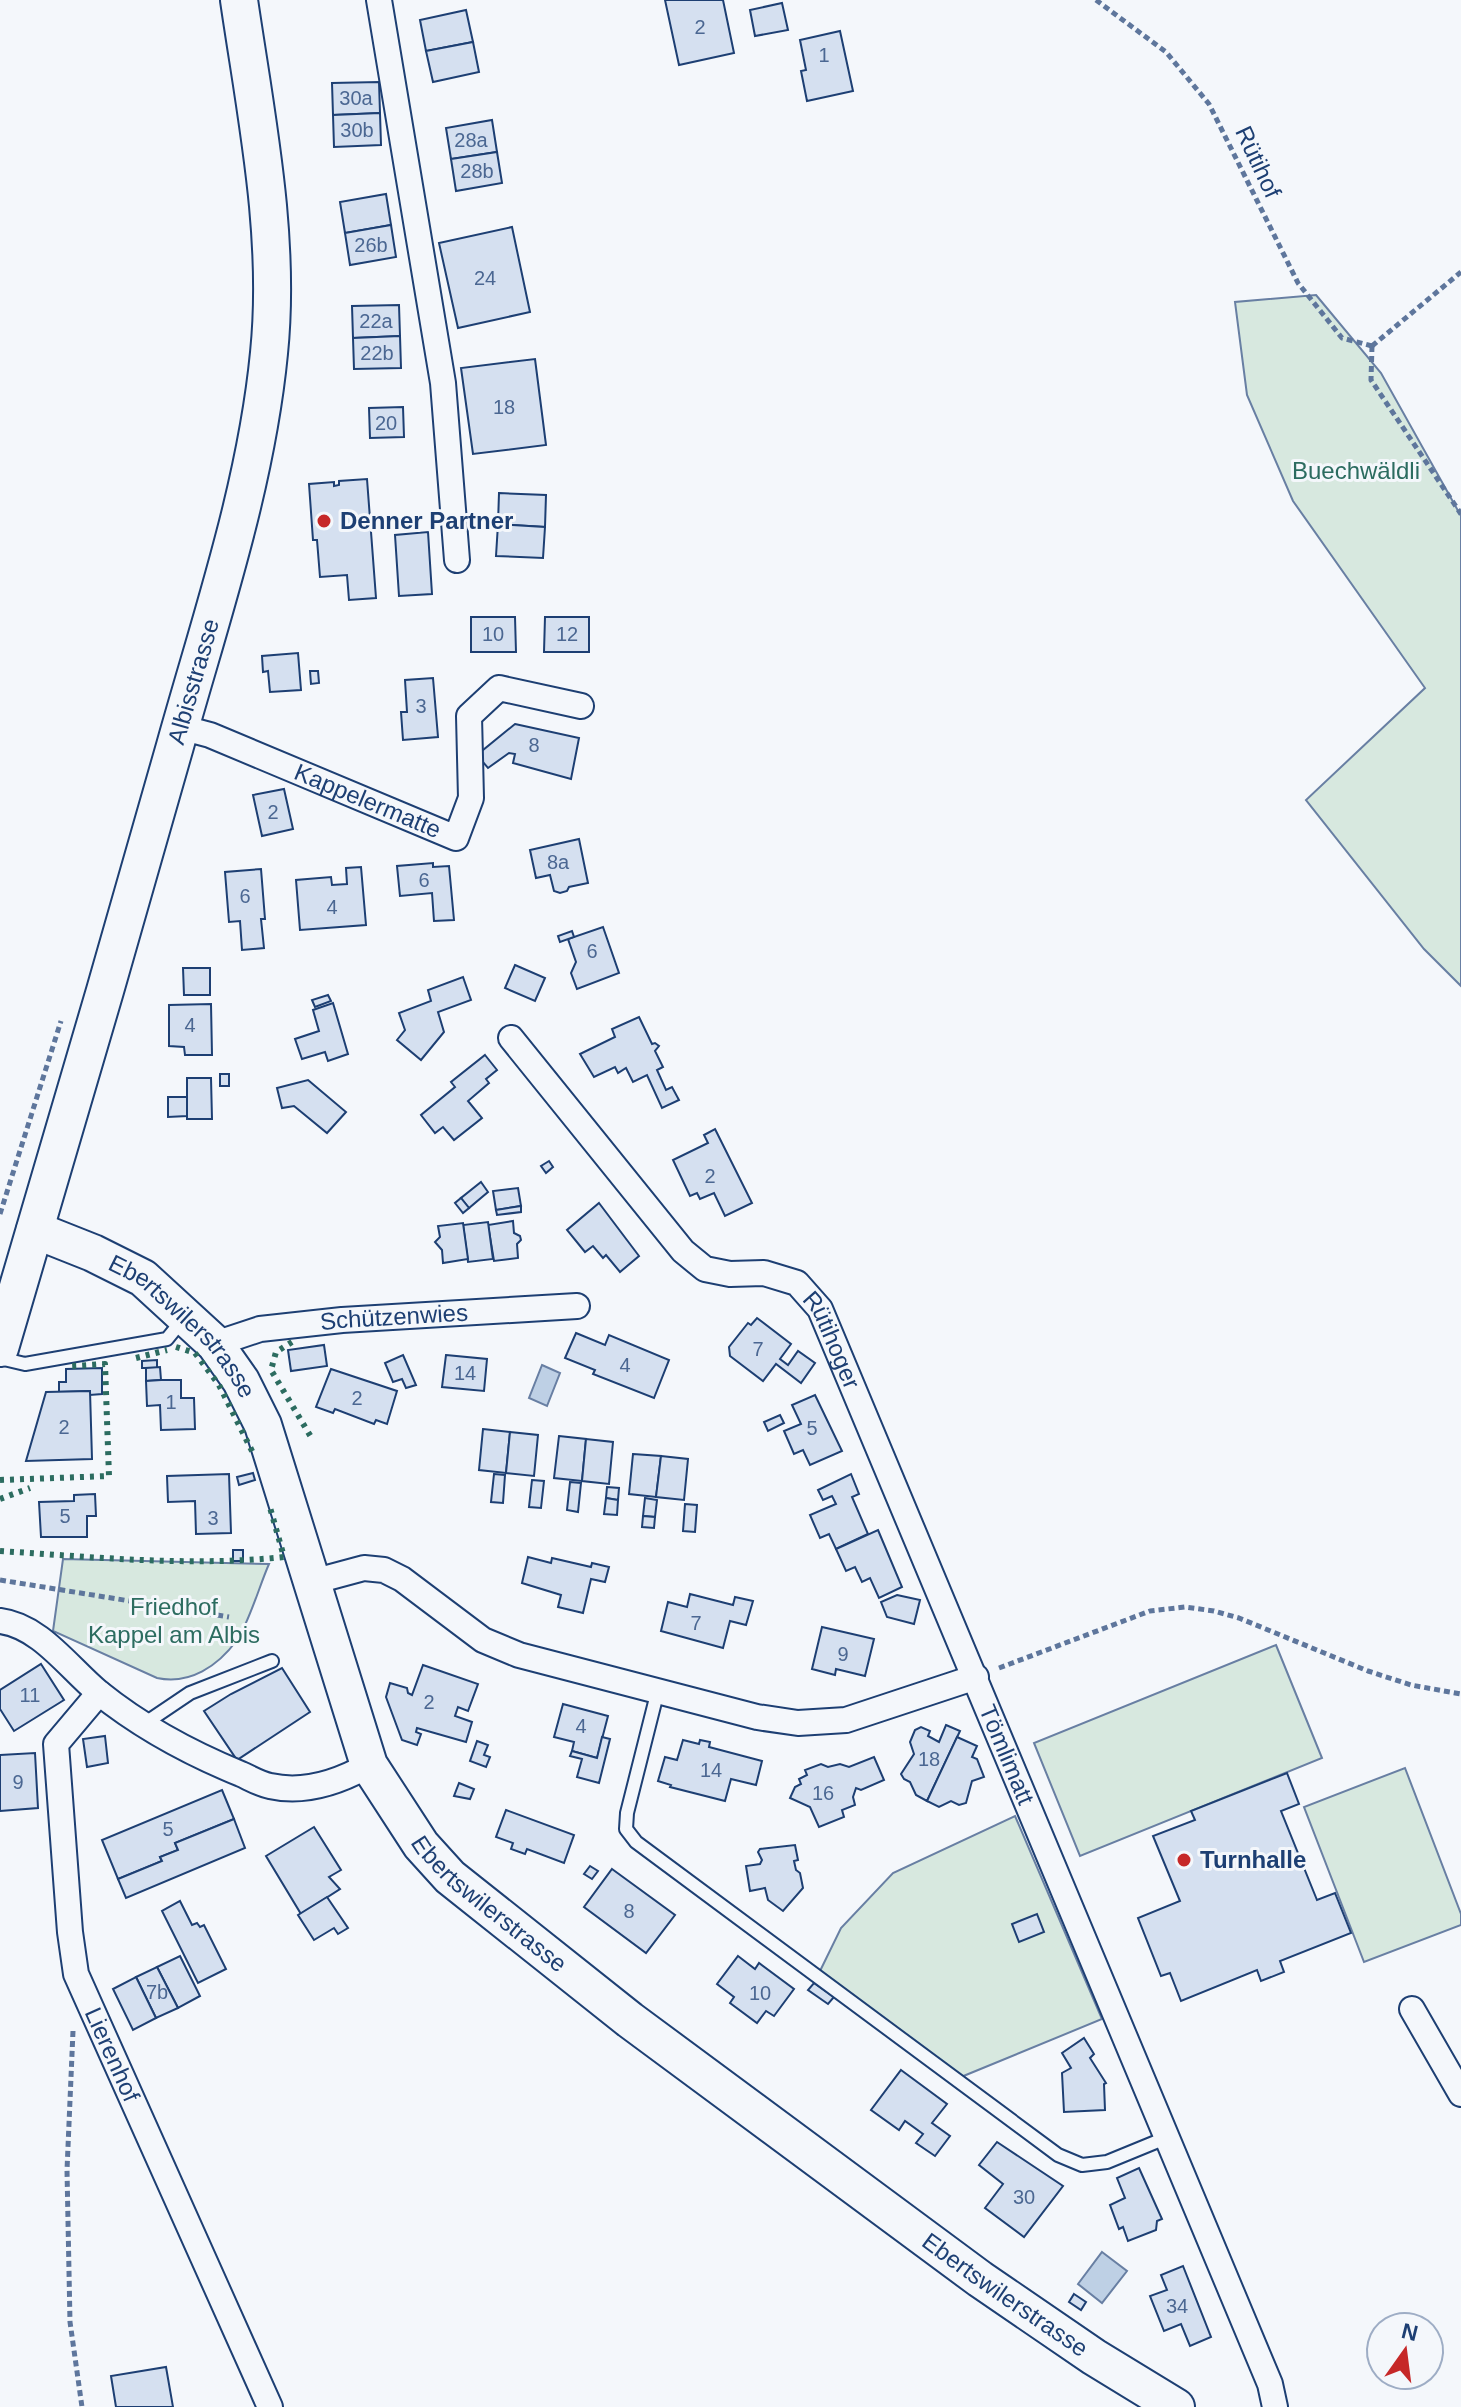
<svg xmlns="http://www.w3.org/2000/svg" width="1461" height="2407" font-family="Arial,sans-serif">
  <rect width="100%" height="100%" fill="#f4f7fb"/>
  <g fill="#d7e8df" stroke="#687fa3" stroke-width="2">
    <path d="M1316,295L1381,373L1461,516V986L1424,949L1306,800L1425,688L1293,501L1247,395L1235,302Z"/>
    <path d="M63,1559L269,1564C260,1584 249,1623 237,1640C218,1666 190,1685 157,1678L53,1631Z"/>
    <path d="M1276,1645L1322,1758L1080,1856L1034,1743Z"/>
    <path d="M1405,1768L1461,1914V1925L1364,1962L1304,1807Z"/>
    <path d="M1015,1816L1102,2019L961,2077L820,1971L841,1928L893,1873Z"/>
  </g>
  <g fill="#bed0e5" stroke="#687fa3" stroke-width="2">
    <path d="M542,1365L560,1373L547,1406L529,1398Z"/>
    <path d="M1102,2252L1127,2271L1102,2303L1078,2284Z"/>
  </g>
  <g fill="#d5e0f0" stroke="#1d3f73" stroke-width="2">
    <path d="M665,0H723L734,53L679,65Z"/>
    <path d="M782,3L788,30L755,36L750,10Z"/>
    <path d="M466,10L473,42L426,51L420,20Z"/>
    <path d="M840,31L853,91L807,101L801,71L806,70L800,40Z"/>
    <path d="M473,42L479,72L433,82L426,51Z"/>
    <path d="M379,82L380,113L333,115L332,83Z"/>
    <path d="M380,113L381,145L334,147L333,115Z"/>
    <path d="M492,120L497,152L451,159L446,128Z"/>
    <path d="M497,152L502,183L456,191L451,159Z"/>
    <path d="M386,194L391,225L345,233L340,202Z"/>
    <path d="M391,225L396,257L350,265L345,233Z"/>
    <path d="M512,227L530,312L458,328L439,243Z"/>
    <path d="M399,305L400,336L353,338L352,306Z"/>
    <path d="M400,336L401,368L354,369L353,338Z"/>
    <path d="M535,359L546,445L473,454L461,368Z"/>
    <path d="M403,407L404,437L370,438L369,408Z"/>
    <path d="M367,479L376,598L349,600L347,575L320,577L317,540H313L309,484L334,482V486L339,485V481Z"/>
    <path d="M499,493L546,495L545,527L498,524Z"/>
    <path d="M498,524L545,527L543,558L496,556Z"/>
    <path d="M428,532L432,594L399,596L395,535Z"/>
    <path d="M471,617H515L516,652H471Z"/>
    <path d="M545,617H589V652H544Z"/>
    <path d="M298,653L301,690L270,692L268,671L263,672L262,656Z"/>
    <path d="M310,671H318L319,683L311,684Z"/>
    <path d="M433,678L438,737L403,740L401,712H407L405,680Z"/>
    <path d="M515,724L579,738L571,779L513,763L515,754L509,753L488,768L477,755Z"/>
    <path d="M284,789L293,829L262,836L253,795Z"/>
    <path d="M579,839L588,883L569,887L567,891L560,893L554,891L550,875L536,878L530,850Z"/>
    <path d="M433,863V867L449,866L454,920L434,921L432,893L400,896L397,866Z"/>
    <path d="M361,867L366,925L300,930L296,880L331,877L332,885L347,884L346,868Z"/>
    <path d="M261,869L265,919H261L264,948L242,950L240,921L229,922L225,872Z"/>
    <path d="M603,927L619,973L577,989L571,973L576,962L568,939Z"/>
    <path d="M572,931L574,937L560,942L558,936Z"/>
    <path d="M515,965L545,978L535,1001L505,988Z"/>
    <path d="M183,968H210V995H184Z"/>
    <path d="M463,977L471,1000L438,1012L444,1032L421,1060L397,1040L405,1030L399,1013L431,1001L428,990Z"/>
    <path d="M328,995L331,1001L315,1007L312,1000Z"/>
    <path d="M333,1003L348,1054L328,1061L325,1052L302,1059L295,1039L319,1031L313,1010Z"/>
    <path d="M211,1004L212,1055H185L184,1047L169,1046V1005Z"/>
    <path d="M639,1017L652,1044L655,1043L659,1046L655,1051L663,1067L657,1070L666,1090L672,1087L679,1100L662,1108L647,1075L633,1082L626,1068L618,1073L615,1067L594,1077L580,1054L615,1037L612,1029Z"/>
    <path d="M485,1055L497,1070L486,1079L489,1083L468,1101L482,1118L454,1140L443,1127L435,1133L421,1115L455,1087L451,1082Z"/>
    <rect x="220" y="1074" width="9" height="12"/>
    <path d="M187,1078H211L212,1119H187Z"/>
    <path d="M308,1080L346,1112L327,1133L294,1106L282,1108L277,1088Z"/>
    <path d="M168,1097H187V1116L168,1117Z"/>
    <path d="M715,1129L752,1203L725,1216L714,1193L700,1199L697,1193L690,1196L673,1160L708,1143L704,1135Z"/>
    <path d="M549,1161L553,1167L546,1173L541,1166Z"/>
    <path d="M481,1182L488,1192L469,1208L461,1198Z"/>
    <path d="M518,1188L521,1206L496,1210L493,1191Z"/>
    <path d="M461,1198L469,1208L463,1213L455,1203Z"/>
    <path d="M599,1203L639,1256L620,1272L606,1255L603,1258L593,1246L585,1252L567,1230Z"/>
    <path d="M521,1206V1212L497,1215L496,1210Z"/>
    <path d="M513,1221L514,1233L520,1236L521,1240L517,1244L518,1258L494,1261L488,1225Z"/>
    <path d="M488,1222L493,1259L468,1262L463,1225Z"/>
    <path d="M463,1223L468,1259L443,1263L442,1250L435,1242L440,1237L438,1226Z"/>
    <path d="M757,1318L791,1344L780,1359L788,1365L798,1351L815,1363L801,1383L776,1364L763,1381L730,1356L729,1347L748,1323L751,1325Z"/>
    <path d="M576,1333L605,1345L609,1335L669,1360L654,1398L593,1374L595,1370L565,1358Z"/>
    <path d="M324,1345L327,1366L291,1371L288,1350Z"/>
    <path d="M403,1355L416,1385L406,1388L402,1379L393,1382L385,1363Z"/>
    <path d="M446,1355L487,1359L484,1391L442,1387Z"/>
    <path d="M157,1360V1368H142V1361Z"/>
    <path d="M160,1367L161,1380L146,1381V1368Z"/>
    <path d="M102,1368V1394L90,1395V1391L59,1392V1382H66V1369Z"/>
    <path d="M331,1369L397,1391L387,1424L376,1420L374,1424L335,1409L333,1413L316,1407Z"/>
    <path d="M161,1380H181V1398H194L195,1429L161,1430L160,1405L147,1406L146,1381Z"/>
    <path d="M90,1391L92,1459L26,1461L46,1392Z"/>
    <path d="M815,1395L842,1451L810,1465L803,1450L794,1454L784,1431L801,1424L792,1405Z"/>
    <path d="M780,1415L784,1423L768,1431L764,1422Z"/>
    <path d="M483,1429L510,1432L506,1473L479,1470Z"/>
    <path d="M510,1432L538,1435L534,1476L506,1473Z"/>
    <path d="M559,1436L586,1439L582,1481L554,1478Z"/>
    <path d="M586,1439L613,1442L609,1484L582,1481Z"/>
    <path d="M633,1454L661,1456L656,1497L629,1494Z"/>
    <path d="M661,1456L688,1459L684,1500L656,1497Z"/>
    <path d="M253,1473L255,1480L239,1485L237,1477Z"/>
    <path d="M229,1474L231,1533L196,1534L195,1501L168,1502L167,1476Z"/>
    <path d="M494,1474L505,1475L503,1503L491,1502Z"/>
    <path d="M851,1474L859,1494L852,1497L868,1534L836,1549L829,1534L820,1538L810,1515L836,1504L832,1496L823,1500L818,1490Z"/>
    <path d="M532,1480L544,1481L541,1508L529,1507Z"/>
    <path d="M570,1482L581,1483L578,1512L567,1510Z"/>
    <path d="M607,1487L619,1488L618,1500L606,1498Z"/>
    <path d="M95,1494L96,1516H87V1537H41L39,1502L74,1501V1495Z"/>
    <path d="M606,1498L618,1500L617,1515L604,1514Z"/>
    <path d="M645,1498L657,1500L655,1517L643,1516Z"/>
    <path d="M685,1504L697,1505L695,1532L683,1531Z"/>
    <path d="M643,1516L655,1517L654,1528L642,1527Z"/>
    <path d="M878,1530L902,1587L879,1598L870,1578L862,1582L855,1567L846,1571L836,1549Z"/>
    <rect x="233" y="1550" width="10" height="11"/>
    <path d="M528,1557L551,1563L552,1558L591,1567L592,1563L609,1567L605,1582L591,1579L583,1613L558,1607L561,1595L522,1583Z"/>
    <path d="M690,1594L733,1605L735,1597L753,1601L746,1625L730,1621L723,1648L661,1631L668,1602L687,1607Z"/>
    <path d="M897,1595L920,1600L914,1624L887,1617L881,1602Z"/>
    <path d="M822,1627L874,1639L865,1676L836,1669L835,1675L812,1669Z"/>
    <path d="M41,1664L64,1700L14,1731L0,1709V1690Z"/>
    <path d="M423,1665L478,1684L468,1711L458,1707L455,1716L472,1722L466,1742L417,1728L416,1732L421,1734L417,1745L402,1740L386,1697L390,1683L407,1688L408,1693L412,1695Z"/>
    <path d="M282,1668L310,1712L237,1760L204,1711L231,1694Z"/>
    <path d="M563,1704L608,1716L597,1758L572,1751L574,1742L554,1737Z"/>
    <path d="M946,1725L960,1731L927,1801L916,1795L910,1782L904,1779L901,1774L914,1754L910,1742L915,1730L921,1727L930,1731L928,1736L939,1742Z"/>
    <path d="M105,1736L108,1763L87,1767L83,1739Z"/>
    <path d="M602,1737L610,1739L599,1783L577,1777L582,1759L570,1756L572,1751L597,1758Z"/>
    <path d="M957,1737L977,1746L972,1757L977,1759L984,1777L972,1781L966,1803L959,1805L951,1801L939,1807L927,1801Z"/>
    <path d="M683,1740L699,1744L700,1740L710,1742L709,1747L762,1761L756,1785L731,1779L725,1801L670,1787L671,1785L658,1781L665,1757L677,1760Z"/>
    <path d="M477,1741L488,1745L484,1755L490,1757L486,1767L470,1761Z"/>
    <path d="M35,1753L38,1808L0,1811V1755Z"/>
    <path d="M874,1757L884,1780L861,1790L856,1788L853,1797L855,1805L842,1810L844,1817L819,1827L810,1807L790,1798L795,1787L801,1784L799,1779L807,1775L805,1770L821,1764L828,1767L840,1764L849,1767Z"/>
    <path d="M1287,1773L1299,1804L1281,1811L1317,1900L1335,1893L1351,1933L1280,1961L1284,1972L1261,1981L1257,1970L1181,2001L1170,1973L1161,1976L1138,1918L1180,1901L1153,1836L1195,1820L1191,1811Z"/>
    <path d="M459,1783L474,1789L470,1799L454,1796Z"/>
    <path d="M222,1790L234,1819L175,1843L178,1850L160,1857L162,1861L118,1879L102,1840Z"/>
    <path d="M506,1810L574,1835L564,1863L527,1849L525,1854L511,1849L513,1843L496,1837Z"/>
    <path d="M234,1819L245,1848L126,1898L118,1879L162,1861L160,1857L178,1850L175,1843Z"/>
    <path d="M314,1827L341,1870L329,1877L340,1889L301,1914L266,1856Z"/>
    <path d="M795,1845L798,1860L794,1861L796,1870L800,1873L803,1888L783,1911L768,1900L765,1888L750,1891L746,1866L760,1864L762,1860L758,1852L760,1849Z"/>
    <path d="M590,1866L598,1871L592,1879L584,1874Z"/>
    <path d="M612,1869L675,1915L646,1953L584,1907Z"/>
    <path d="M327,1897L348,1928L338,1934L334,1928L314,1940L298,1915Z"/>
    <path d="M180,1901L192,1925L197,1923L200,1927L204,1925L226,1969L198,1983L162,1911Z"/>
    <path d="M1037,1914L1044,1932L1019,1942L1012,1924Z"/>
    <path d="M180,1956L200,1996L178,2008L157,1967Z"/>
    <path d="M738,1956L755,1969L759,1963L794,1989L774,2016L766,2011L757,2023L730,2003L734,1997L717,1984Z"/>
    <path d="M157,1967L178,2008L156,2018L136,1977Z"/>
    <path d="M136,1977L156,2018L133,2030L113,1989Z"/>
    <path d="M814,1983L834,1997L828,2004L808,1990Z"/>
    <path d="M1084,2038L1094,2054L1090,2058L1106,2083L1104,2084L1105,2110L1064,2112L1062,2073L1071,2068L1062,2053Z"/>
    <path d="M901,2070L947,2104L932,2123L950,2136L935,2156L916,2143L923,2134L905,2121L899,2130L871,2110Z"/>
    <path d="M997,2142L1063,2186L1024,2237L985,2208L1003,2184L979,2165Z"/>
    <path d="M1139,2168L1162,2219L1157,2221L1156,2230L1128,2241L1123,2227L1119,2229L1110,2205L1125,2198L1117,2178Z"/>
    <path d="M1183,2266L1211,2337L1190,2346L1181,2324L1164,2331L1150,2296L1167,2290L1161,2275Z"/>
    <path d="M1074,2294L1086,2302L1081,2310L1069,2302Z"/>
    <path d="M166,2367L173,2407H116L111,2376Z"/>
  </g>
  <g fill="none" stroke-linecap="round" stroke-linejoin="round">
    <defs>
      <g id="lane">
        <path d="M0,1358L25,1364L167,1339L184,1318"/>
        <path d="M658,1690L627,1813L626,1829L636,1842L1058,2155L1082,2165L1107,2162L1168,2137"/>
        <path d="M144,1724L190,1693L272,1661"/>
      </g>
      <g id="street">
        <path d="M379,0L443,383L457,560"/>
        <path id="s1" d="M180,727L210,735L456,838L471,798L469,716L499,688L581,706"/>
        <path id="s2" d="M511,1038L683,1251L705,1269L730,1274L764,1273L797,1283L820,1309L1270,2384L1275,2407"/>
        <path id="s3" d="M215,1344L260,1329L342,1320L577,1306"/>
        <path d="M312,1582L364,1568L384,1570L402,1579L483,1640L519,1655L757,1717L798,1723L846,1720L976,1677"/>
        <path d="M0,1621C40,1626 68,1667 98,1692C140,1726 192,1754 241,1774C250,1778 260,1784 270,1786C305,1794 339,1782 369,1765"/>
        <path id="s4" d="M99,1693L56,1744L70,1932L76,1974L270,2407"/>
        <path d="M1412,2009L1461,2094"/>
      </g>
      <g id="secondary">
        <path id="s5" d="M35,1230L93,1253L143,1278L215,1344L241,1381L263,1425L369,1765L421,1845L450,1877L630,2020L980,2279L1094,2357L1176,2407"/>
        <path id="s6" d="M0,1348C60,1148 118,947 175,746C211,617 256,487 269,353C281,236 256,116 239,0"/>
      </g>
    </defs>
    <use href="#lane" stroke="#1d3f73" stroke-width="16"/>
    <use href="#street" stroke="#1d3f73" stroke-width="28"/>
    <use href="#secondary" stroke="#1d3f73" stroke-width="40"/>
    <g stroke="#5e769c" stroke-width="5" stroke-dasharray="6 4" stroke-linecap="butt">
      <path d="M1096,0L1166,52L1209,104L1298,283L1342,338L1372,346"/>
      <path d="M1372,346L1371,380L1461,514"/>
      <path d="M1372,346L1461,272"/>
      <path d="M0,1214L61,1021"/>
      <path d="M0,1580L229,1617"/>
      <path d="M999,1668L1150,1611L1185,1607L1214,1611L1239,1618L1368,1671L1411,1685L1461,1694"/>
      <path d="M73,2031L67,2170L70,2322L82,2407"/>
    </g>
    <use href="#lane" stroke="#f4f7fb" stroke-width="12"/>
    <use href="#street" stroke="#f4f7fb" stroke-width="24"/>
    <use href="#secondary" stroke="#f4f7fb" stroke-width="36"/>
    <g stroke="#2c6c60" stroke-width="6" stroke-dasharray="4 6" stroke-linecap="butt">
      <path d="M292,1342L276,1352L271,1370L311,1437"/>
      <path d="M176,1347L195,1353L219,1385L254,1455"/>
      <path d="M136,1358L167,1350"/>
      <path d="M0,1480L109,1476L105,1364L72,1366"/>
      <path d="M0,1499L30,1488"/>
      <path d="M0,1551C94,1557 190,1567 284,1557L269,1504"/>
    </g>
  </g>
  <g fill="#c62828" stroke="#f4f7fb" stroke-width="3">
    <circle cx="324" cy="521" r="8"/>
    <circle cx="1184" cy="1860" r="8"/>
  </g>
  <g text-anchor="middle" stroke-width="6" stroke-linejoin="round" paint-order="stroke">
    <g font-size="20" fill="#4b6792">
      <text x="700" y="34">2</text>
      <text x="824" y="62">1</text>
      <text x="356" y="105">30a</text>
      <text x="357" y="137">30b</text>
      <text x="471" y="147">28a</text>
      <text x="477" y="178">28b</text>
      <text x="371" y="252">26b</text>
      <text x="485" y="285">24</text>
      <text x="376" y="328">22a</text>
      <text x="377" y="360">22b</text>
      <text x="504" y="414">18</text>
      <text x="386" y="430">20</text>
      <text x="493" y="641">10</text>
      <text x="567" y="641">12</text>
      <text x="421" y="713">3</text>
      <text x="534" y="752">8</text>
      <text x="273" y="819">2</text>
      <text x="558" y="869">8a</text>
      <text x="424" y="887">6</text>
      <text x="245" y="903">6</text>
      <text x="332" y="914">4</text>
      <text x="592" y="958">6</text>
      <text x="190" y="1032">4</text>
      <text x="710" y="1183">2</text>
      <text x="758" y="1356">7</text>
      <text x="625" y="1372">4</text>
      <text x="465" y="1380">14</text>
      <text x="357" y="1405">2</text>
      <text x="171" y="1409">1</text>
      <text x="64" y="1434">2</text>
      <text x="812" y="1435">5</text>
      <text x="65" y="1523">5</text>
      <text x="213" y="1525">3</text>
      <text x="696" y="1630">7</text>
      <text x="843" y="1661">9</text>
      <text x="30" y="1702">11</text>
      <text x="429" y="1709">2</text>
      <text x="581" y="1733">4</text>
      <text x="929" y="1766">18</text>
      <text x="711" y="1777">14</text>
      <text x="18" y="1789">9</text>
      <text x="823" y="1800">16</text>
      <text x="168" y="1836">5</text>
      <text x="629" y="1918">8</text>
      <text x="157" y="1999">7b</text>
      <text x="760" y="2000">10</text>
      <text x="1024" y="2204">30</text>
      <text x="1177" y="2313">34</text>
    </g>
    <g font-size="24" fill="#1d3f73" stroke="#f4f7fb">
      <text transform="translate(1258 162) rotate(65)" y="8">Rütihof</text>
      <text dy="8" stroke="none"><textPath href="#s6" startOffset="694">Albisstrasse</textPath></text>
      <text dy="8" stroke="none"><textPath href="#s1" startOffset="202">Kappelermatte</textPath></text>
      <text dy="8" stroke="none"><textPath href="#s3" startOffset="182">Schützenwies</textPath></text>
      <text dy="8" stroke="none"><textPath href="#s5" startOffset="180">Ebertswilerstrasse</textPath></text>
      <text dy="8" stroke="none"><textPath href="#s2" startOffset="464">Rütihoger</textPath></text>
      <text dy="8" stroke="none"><textPath href="#s2" startOffset="914">Tömlimatt</textPath></text>
      <text dy="8" stroke="none"><textPath href="#s5" startOffset="852">Ebertswilerstrasse</textPath></text>
      <text dy="8" stroke="none"><textPath href="#s4" startOffset="386">Lierenhof</textPath></text>
      <text dy="8" stroke="none"><textPath href="#s5" startOffset="1500">Ebertswilerstrasse</textPath></text>
    </g>
    <g font-size="24" fill="#2c6c60" stroke="#f4f7fb">
      <text x="1356" y="479">Buechwäldli</text>
      <text x="174" y="1615">Friedhof<tspan x="174" dy="28">Kappel am Albis</tspan></text>
    </g>
    <g font-size="24" font-weight="bold" fill="#1d3f73" stroke="#f4f7fb" text-anchor="start">
      <text x="340" y="529">Denner Partner</text>
      <text x="1200" y="1868">Turnhalle</text>
    </g>
  </g>
  <g transform="translate(1405 2351) rotate(14)"><circle r="38" fill="#f4f7fb" stroke="#9eadc5" stroke-width="2"/>
  <path d="M0-6L14 30L0 20L-14 30Z" fill="#c62828"/>
  <text y="-12" font-size="22" font-weight="bold" text-anchor="middle" fill="#1d3f73">N</text>
  </g>
</svg>
